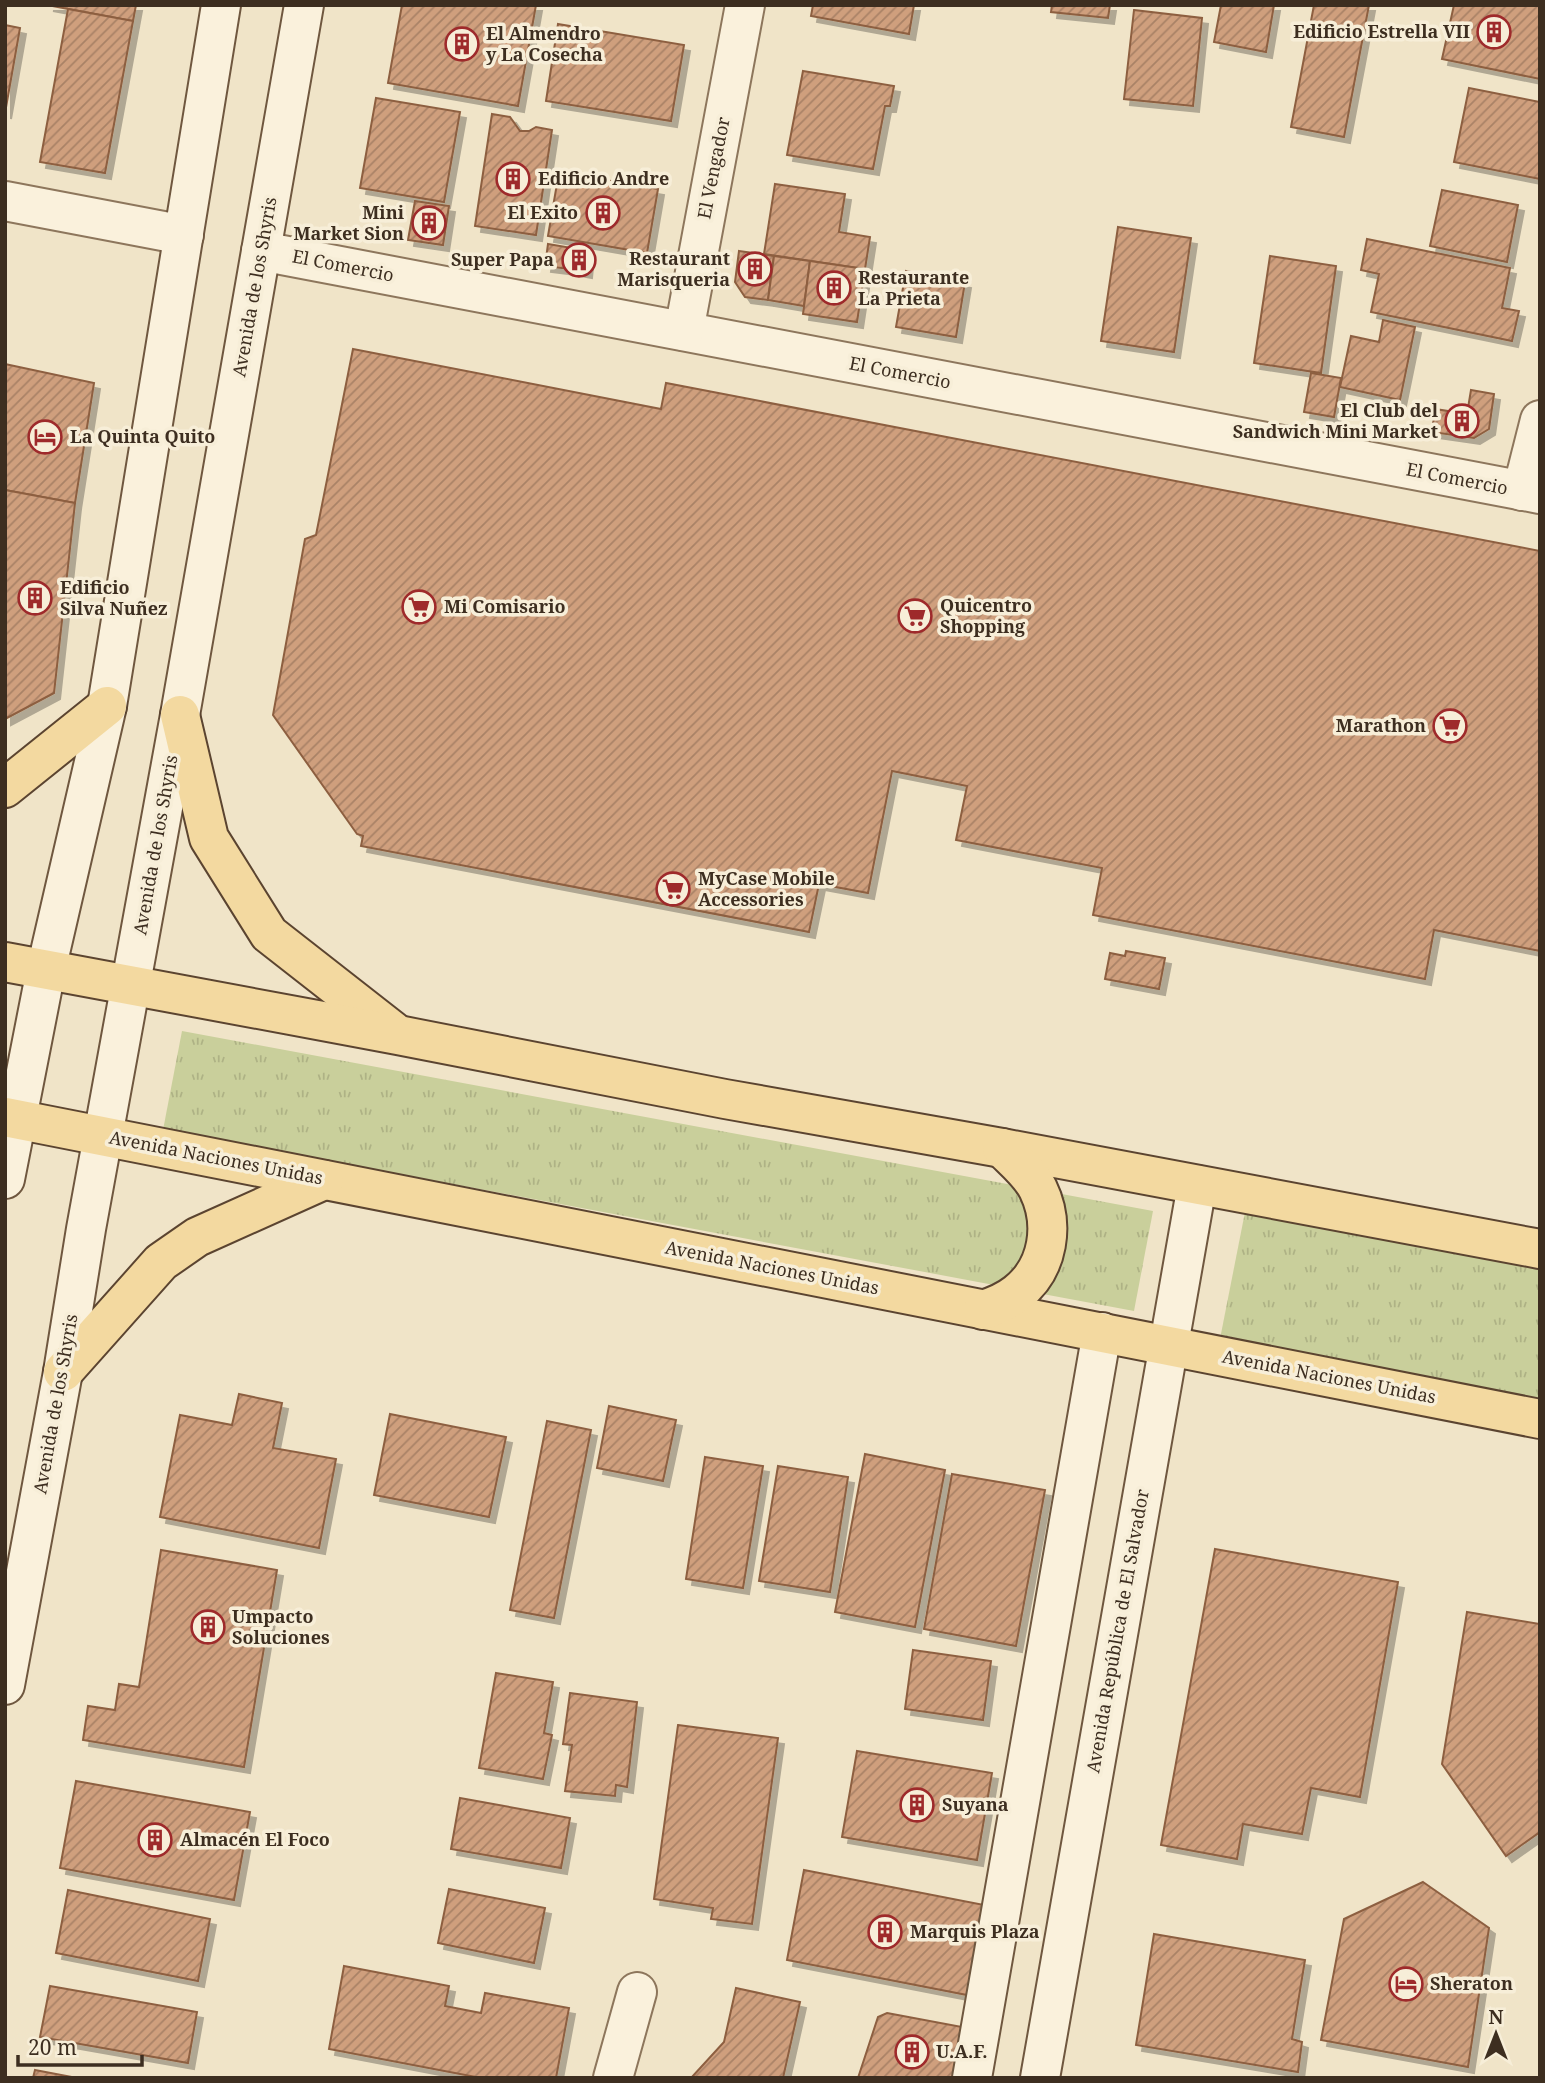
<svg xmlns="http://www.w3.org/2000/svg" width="1545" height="2083" font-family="'Noto Serif',serif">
  <defs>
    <pattern id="grass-tufts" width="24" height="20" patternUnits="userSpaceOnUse" patternTransform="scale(1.75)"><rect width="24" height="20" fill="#c9cf9b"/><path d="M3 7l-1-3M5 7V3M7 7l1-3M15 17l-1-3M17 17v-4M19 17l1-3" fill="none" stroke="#aeb285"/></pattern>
    <pattern id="building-hatch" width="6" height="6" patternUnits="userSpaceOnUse" patternTransform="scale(1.75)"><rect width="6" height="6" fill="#cf9f7d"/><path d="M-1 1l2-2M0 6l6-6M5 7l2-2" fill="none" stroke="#a98266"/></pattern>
    <filter id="shadow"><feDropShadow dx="6" dy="6" stdDeviation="0" flood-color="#0004"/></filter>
  </defs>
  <rect width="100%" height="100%" fill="#f0e4c8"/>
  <g fill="url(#grass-tufts)">
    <path d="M182,1031L1153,1211L1134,1311L163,1130Z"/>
    <path d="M1246,1207L1540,1264V1417L1218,1349Z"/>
  </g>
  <g fill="url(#building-hatch)" stroke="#8d5f41" stroke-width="2" filter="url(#shadow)">
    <path d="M47,5H136L133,21Z"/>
    <path d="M402,5H536L518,106L388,83Z"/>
    <path d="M813,5H914L909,34L811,16Z"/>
    <path d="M1052,5H1110L1108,18L1051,12Z"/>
    <path d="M1221,5H1274L1266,52L1214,42Z"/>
    <path d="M1314,5H1369L1344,137L1291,127Z"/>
    <path d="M1454,5H1540V79L1442,59Z"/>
    <path d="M68,9L133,21L105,173L40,162Z"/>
    <path d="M1134,10L1202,18L1193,106L1124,99Z"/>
    <path d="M558,24L684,45L671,121L546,101Z"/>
    <path d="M5,25L20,28L5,113Z"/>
    <path d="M803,71L894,86L890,106H885L873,169L787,155Z"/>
    <path d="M1469,88L1540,102V179L1454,162Z"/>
    <path d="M376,98L460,112L444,202L360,188Z"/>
    <path d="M492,114L510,117L520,131H529L536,127L552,130L536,235L475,226Z"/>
    <path d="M559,172L658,189L647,253L548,236Z"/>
    <path d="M775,184L845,194L839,232L870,237L865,269L764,254Z"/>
    <path d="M1442,190L1518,205L1507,262L1430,246Z"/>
    <path d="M415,201L449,206L443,245L408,240Z"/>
    <path d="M1118,227L1191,238L1174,352L1101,341Z"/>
    <path d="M1367,239L1510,268L1502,308L1519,311L1512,341L1371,312L1379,274L1361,270Z"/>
    <path d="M548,244L572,248L569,269L545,266Z"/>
    <path d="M572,248L588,251L586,272L569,269Z"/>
    <path d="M739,251L774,256L768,300L745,297L735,282Z"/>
    <path d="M774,256L810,261L804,306L768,300Z"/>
    <path d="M1270,256L1336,266L1321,373L1254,363Z"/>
    <path d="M810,261L865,269L857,322L803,314Z"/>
    <path d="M906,271L965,282L956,337L896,327Z"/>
    <path d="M1383,320L1415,327L1400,400L1340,387L1351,336L1379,342Z"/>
    <path d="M353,349L661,409L666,383L1540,551V951L1434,930L1425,979L1093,915L1102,868L956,840L967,786L892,771L868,893L819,884L809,932L361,846L363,836L357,834L273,715L305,539L316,535Z"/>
    <path d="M5,364L94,383L75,503L5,490Z"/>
    <path d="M1311,373L1341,378L1334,417L1304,412Z"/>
    <path d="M1471,390L1494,394L1489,429L1474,438L1432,432L1435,409L1467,414Z"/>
    <path d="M5,490L75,503L54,693L5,719Z"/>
    <path d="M1126,951L1165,958L1159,989L1105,979L1110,953L1125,956Z"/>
    <path d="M239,1394L282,1403L273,1448L336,1459L319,1548L160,1517L180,1415L232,1425Z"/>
    <path d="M609,1406L676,1420L663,1481L597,1468Z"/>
    <path d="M390,1414L506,1437L489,1517L374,1495Z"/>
    <path d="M547,1421L591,1430L554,1618L510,1610Z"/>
    <path d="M865,1454L945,1470L915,1627L835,1612Z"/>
    <path d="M705,1457L763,1466L743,1588L686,1579Z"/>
    <path d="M778,1466L848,1477L830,1592L759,1581Z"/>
    <path d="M952,1474L1045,1490L1016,1646L924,1629Z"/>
    <path d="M1215,1549L1398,1582L1360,1797L1311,1788L1302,1834L1243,1824L1237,1859L1161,1845Z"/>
    <path d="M161,1550L277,1570L244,1767L83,1740L88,1706L115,1710L119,1684L139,1687Z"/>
    <path d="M1467,1612L1540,1624V1832L1506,1856L1442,1764Z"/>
    <path d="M913,1650L991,1661L983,1720L905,1709Z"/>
    <path d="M496,1673L553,1682L544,1733L552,1735L543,1779L479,1768Z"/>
    <path d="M570,1693L637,1702L627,1787L616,1785L615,1796L565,1791L572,1745L563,1744Z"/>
    <path d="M678,1725L778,1738L752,1924L711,1919L713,1908L654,1899Z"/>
    <path d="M857,1751L992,1773L977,1860L842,1837Z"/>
    <path d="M76,1781L250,1812L234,1900L60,1868Z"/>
    <path d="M460,1798L570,1818L561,1868L451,1849Z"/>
    <path d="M804,1870L984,1905L967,1995L787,1960Z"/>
    <path d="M1423,1882L1489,1928L1468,2067L1321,2040L1344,1919Z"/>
    <path d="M449,1889L545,1908L534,1963L438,1943Z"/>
    <path d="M68,1890L210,1919L198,1981L56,1953Z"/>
    <path d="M1154,1934L1305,1960L1292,2039L1302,2042L1298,2072L1136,2045Z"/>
    <path d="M344,1966L449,1986L445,2006L481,2013L485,1993L569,2008L556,2078H481L329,2049Z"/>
    <path d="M50,1986L197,2012L188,2063L40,2037Z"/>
    <path d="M736,1988L800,2002L783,2078H691L724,2042Z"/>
    <path d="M887,2013L962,2027L953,2078H858L878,2017Z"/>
    <path d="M35,2070L77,2078H33Z"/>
  </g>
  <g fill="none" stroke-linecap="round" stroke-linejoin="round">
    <defs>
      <g id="street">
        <path d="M5,201L184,235"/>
        <path d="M261,251L1540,494"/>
        <path d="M684,331L745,5"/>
        <path d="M1522,491L1540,420"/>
        <path d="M613,2078L637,1992"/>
      </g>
      <g id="secondary">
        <path d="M5,1179L46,970L107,706L221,5"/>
        <path d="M5,1685L63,1372L86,1229L180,715L304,5"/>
        <path d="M972,2078L1102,1332"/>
        <path d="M1040,2078L1197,1185"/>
      </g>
      <g id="primary">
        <path d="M180,715L209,838L269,934L393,1031"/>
        <path d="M5,788L107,706"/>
        <path d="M5,962L398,1035L725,1099L1002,1148L1540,1249"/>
        <path d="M5,1117L1540,1419"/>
        <path d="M983,1310C995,1306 1007,1301 1017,1293C1049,1268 1055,1224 1038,1189C1030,1173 1015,1161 1002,1148"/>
        <path d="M63,1372L161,1262L197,1237L324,1180"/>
      </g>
    </defs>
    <use href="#street" stroke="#8d765c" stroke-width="42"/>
    <use href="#secondary" stroke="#6f573f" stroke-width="42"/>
    <use href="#primary" stroke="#5b4430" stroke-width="42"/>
    <use href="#street" stroke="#faf1dc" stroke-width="38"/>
    <use href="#secondary" stroke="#faf1dc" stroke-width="38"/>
    <use href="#primary" stroke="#f3d9a0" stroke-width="38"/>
  </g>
  <defs>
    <symbol id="building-ring" viewBox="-11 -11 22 22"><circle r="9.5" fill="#f7eed8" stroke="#9e2a2b" stroke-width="1.5"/><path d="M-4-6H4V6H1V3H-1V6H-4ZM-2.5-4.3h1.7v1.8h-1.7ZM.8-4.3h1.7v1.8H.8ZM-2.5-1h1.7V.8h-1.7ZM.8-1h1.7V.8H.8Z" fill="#9e2a2b"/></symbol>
    <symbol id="hotel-ring" viewBox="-11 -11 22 22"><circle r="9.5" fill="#f7eed8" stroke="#9e2a2b" stroke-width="1.5"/><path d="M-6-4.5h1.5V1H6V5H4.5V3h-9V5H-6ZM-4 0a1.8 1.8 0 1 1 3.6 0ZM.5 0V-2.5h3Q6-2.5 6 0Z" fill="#9e2a2b"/></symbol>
    <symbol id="supermarket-ring" viewBox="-11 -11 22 22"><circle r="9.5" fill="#f7eed8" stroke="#9e2a2b" stroke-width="1.5"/><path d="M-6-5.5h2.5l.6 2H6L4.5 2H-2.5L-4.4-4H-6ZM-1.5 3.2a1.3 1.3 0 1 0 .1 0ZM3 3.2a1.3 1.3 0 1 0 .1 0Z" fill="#9e2a2b"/></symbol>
  </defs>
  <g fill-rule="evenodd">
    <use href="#building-ring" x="1475" y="13" width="38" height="38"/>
    <use href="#building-ring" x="443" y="25" width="38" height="38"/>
    <use href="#building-ring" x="494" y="160" width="38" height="38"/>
    <use href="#building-ring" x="584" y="194" width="38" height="38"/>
    <use href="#building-ring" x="410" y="204" width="38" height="38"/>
    <use href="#building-ring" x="560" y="241" width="38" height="38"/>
    <use href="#building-ring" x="736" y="250" width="38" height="38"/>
    <use href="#building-ring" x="815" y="269" width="38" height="38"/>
    <use href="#building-ring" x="1443" y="402" width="38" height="38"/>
    <use href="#hotel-ring" x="26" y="418" width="38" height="38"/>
    <use href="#building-ring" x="16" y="579" width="38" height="38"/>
    <use href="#supermarket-ring" x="400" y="588" width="38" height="38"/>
    <use href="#supermarket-ring" x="896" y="597" width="38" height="38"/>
    <use href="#supermarket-ring" x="1431" y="707" width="38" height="38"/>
    <use href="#supermarket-ring" x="654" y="870" width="38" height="38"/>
    <use href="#building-ring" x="189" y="1608" width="38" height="38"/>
    <use href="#building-ring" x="898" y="1786" width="38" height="38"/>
    <use href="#building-ring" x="136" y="1821" width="38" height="38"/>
    <use href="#building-ring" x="866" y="1913" width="38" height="38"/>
    <use href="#hotel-ring" x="1387" y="1965" width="38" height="38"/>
    <use href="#building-ring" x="893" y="2033" width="38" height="38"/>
  </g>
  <g text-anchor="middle" stroke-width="7" stroke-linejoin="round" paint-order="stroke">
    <g font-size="18" font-weight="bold" fill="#3d2e20" stroke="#f7eed8" text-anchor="start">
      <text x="1470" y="38" text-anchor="end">Edificio Estrella VII</text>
      <text x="486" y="40">El Almendro<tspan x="486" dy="21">y La Cosecha</tspan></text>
      <text x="538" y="185">Edificio Andre</text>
      <text x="404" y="219" text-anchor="end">Mini<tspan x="404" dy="21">Market Sion</tspan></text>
      <text x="578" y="219" text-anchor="end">El Exito</text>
      <text x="730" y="265" text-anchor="end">Restaurant<tspan x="730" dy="21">Marisqueria</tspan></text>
      <text x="554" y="266" text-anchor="end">Super Papa</text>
      <text x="858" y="284">Restaurante<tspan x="858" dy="21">La Prieta</tspan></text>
      <text x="1438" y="417" text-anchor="end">El Club del<tspan x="1438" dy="21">Sandwich Mini Market</tspan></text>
      <text x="70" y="443">La Quinta Quito</text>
      <text x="60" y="594">Edificio<tspan x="60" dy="21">Silva Nuñez</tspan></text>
      <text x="940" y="612">Quicentro<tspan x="940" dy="21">Shopping</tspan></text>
      <text x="444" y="613">Mi Comisario</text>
      <text x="1426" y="732" text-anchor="end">Marathon</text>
      <text x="698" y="885">MyCase Mobile<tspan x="698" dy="21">Accessories</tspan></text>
      <text x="232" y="1623">Umpacto<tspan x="232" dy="21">Soluciones</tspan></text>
      <text x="942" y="1811">Suyana</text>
      <text x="180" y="1846">Almacén El Foco</text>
      <text x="910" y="1938">Marquis Plaza</text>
      <text x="1430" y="1990">Sheraton</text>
      <text x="936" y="2058">U.A.F.</text>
    </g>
    <g font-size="18" fill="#3d2e20" stroke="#f7eed8">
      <text transform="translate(714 168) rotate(-79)" y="6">El Vengador</text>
      <text transform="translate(343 266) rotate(11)" y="6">El Comercio</text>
      <text transform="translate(255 287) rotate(-80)" y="6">Avenida de los Shyris</text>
      <text transform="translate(900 373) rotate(11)" y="6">El Comercio</text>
      <text transform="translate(1457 479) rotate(11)" y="6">El Comercio</text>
      <text transform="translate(156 845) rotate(-80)" y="6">Avenida de los Shyris</text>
      <text transform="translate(216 1158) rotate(11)" y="6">Avenida Naciones Unidas</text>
      <text transform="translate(772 1268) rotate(11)" y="6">Avenida Naciones Unidas</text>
      <text transform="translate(1329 1377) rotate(11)" y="6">Avenida Naciones Unidas</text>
      <text transform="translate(56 1404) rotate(-80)" y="6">Avenida de los Shyris</text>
      <text transform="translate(1118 1631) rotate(-80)" y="6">Avenida República de El Salvador</text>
    </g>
  </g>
  <rect width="1545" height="2083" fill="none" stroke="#3d2e20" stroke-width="14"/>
  <g transform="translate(1496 2034)" stroke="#f7eed8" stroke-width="5" paint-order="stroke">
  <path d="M0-5L12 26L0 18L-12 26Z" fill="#3d2e20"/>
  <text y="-10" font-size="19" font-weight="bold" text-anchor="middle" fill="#3d2e20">N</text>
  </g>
  <path d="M18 2055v10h124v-10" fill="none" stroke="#3d2e20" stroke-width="3.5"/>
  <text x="28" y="2055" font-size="21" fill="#3d2e20" stroke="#f7eed8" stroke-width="5" paint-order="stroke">20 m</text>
</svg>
